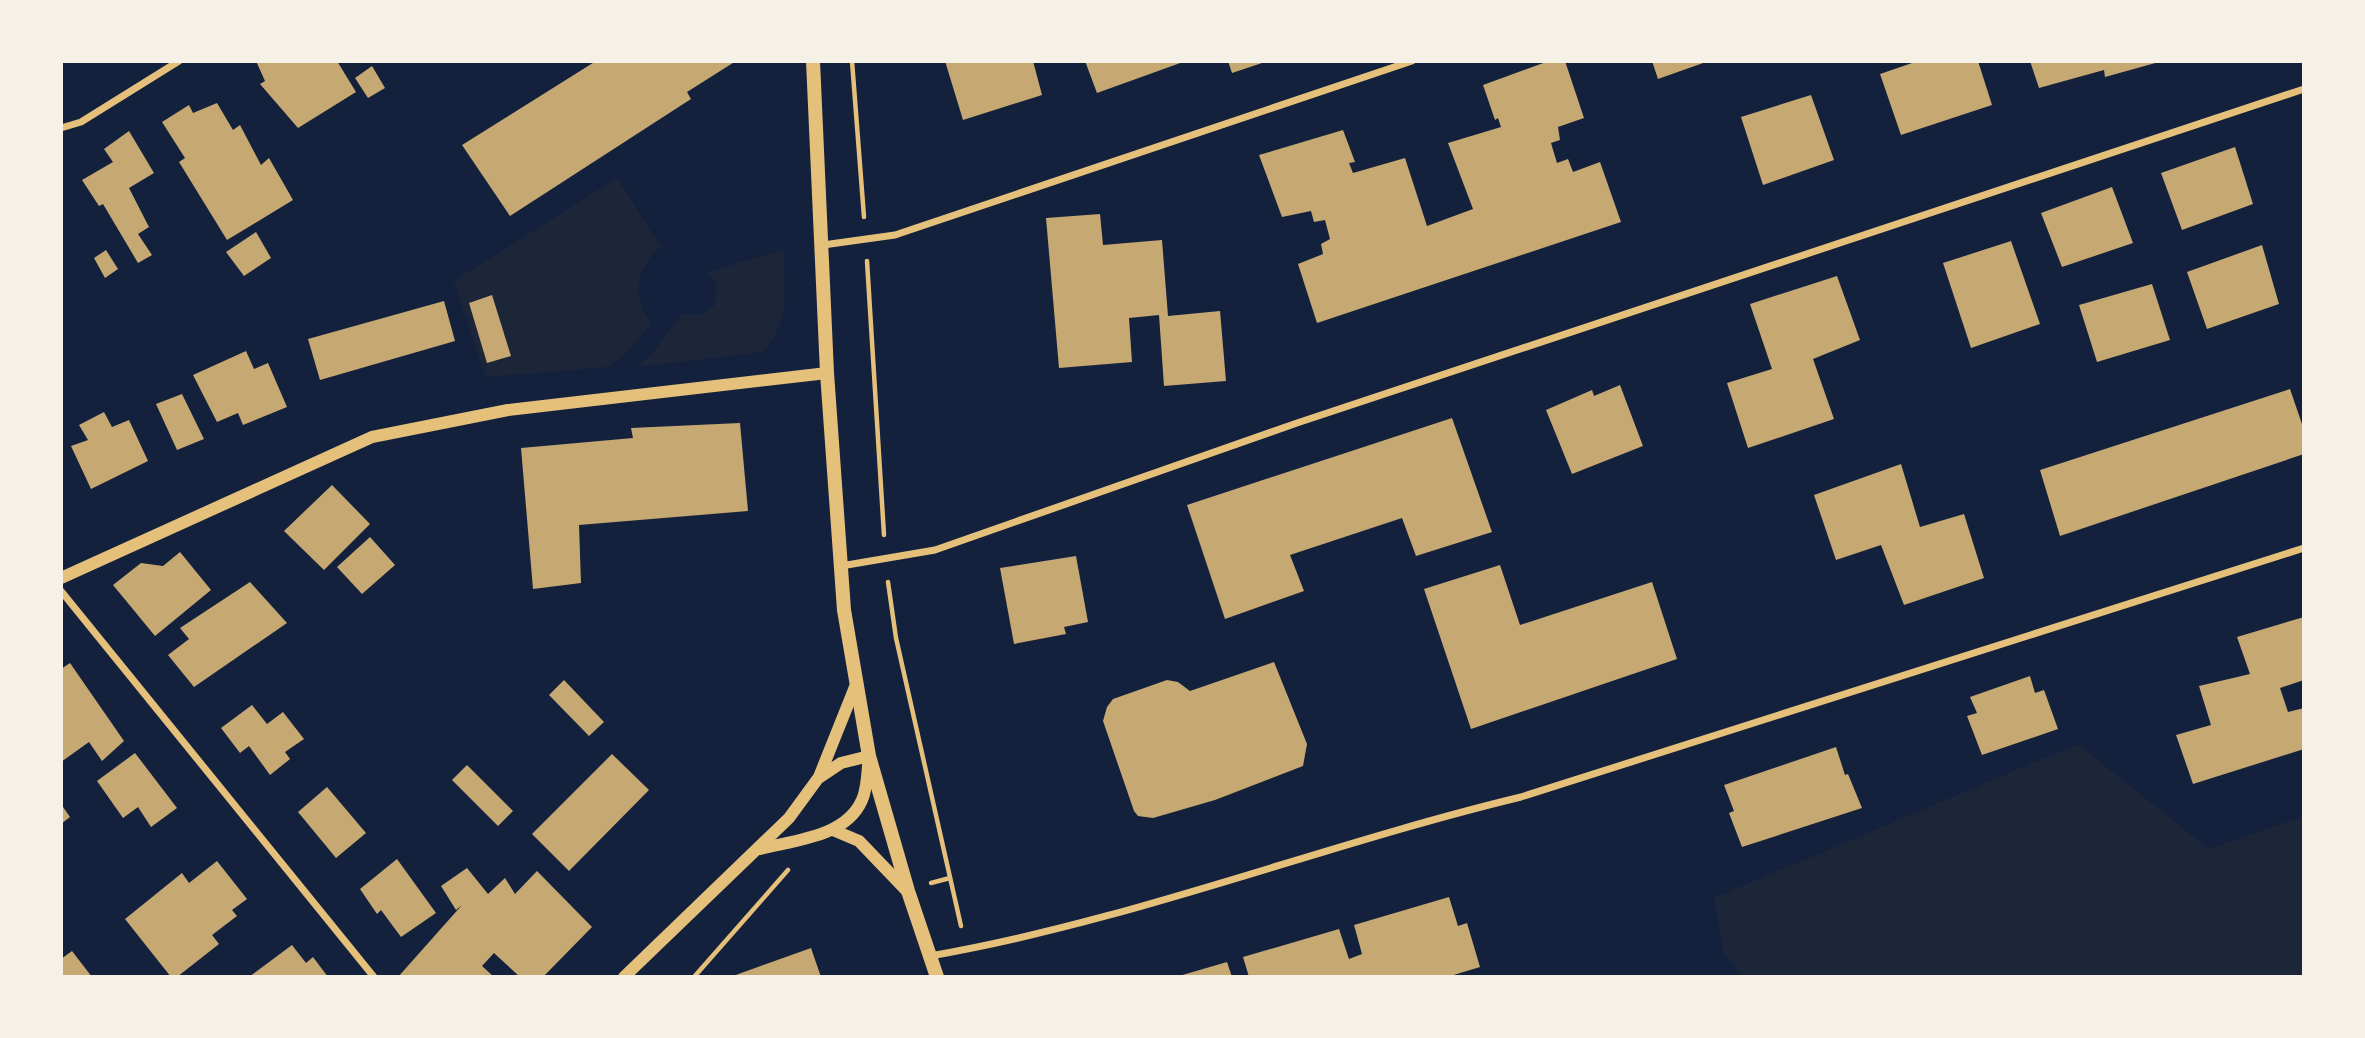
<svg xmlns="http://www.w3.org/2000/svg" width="2365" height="1038" font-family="'Nunito Sans',sans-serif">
  <rect width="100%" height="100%" fill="#14213d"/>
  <g fill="#1d2539">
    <path d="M617,178L661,247C636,267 631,297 651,323L627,353L607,367L486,377L454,281Z"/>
    <path d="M783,250C785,287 791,324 762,352L636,367L651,355L682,314L700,315L715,305L717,285L708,272Z"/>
    <path d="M2078,744L2209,849L2304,816V977H1743L1724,953L1714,898Z"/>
  </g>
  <g fill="#c6a872">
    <path d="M256,61H337L356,92L298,128L260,84L265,81Z"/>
    <path d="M596,61H736L687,92L691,99L510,216L462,145Z"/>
    <path d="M945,61H1033L1042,95L963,120Z"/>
    <path d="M1085,61H1183V62L1097,93Z"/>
    <path d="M1228,61H1265V62L1232,73Z"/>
    <path d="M1549,61H1565L1584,118L1558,127L1560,140L1551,143L1557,163L1568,159L1573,172L1600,162L1621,222L1317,323L1298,264L1323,254L1321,244L1330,239L1325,220L1314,222L1311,211L1282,217L1259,155L1343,130L1355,162L1349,163L1353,173L1405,158L1427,226L1473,209L1448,143L1501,127L1498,118L1495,120L1483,85Z"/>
    <path d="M1652,61H1706V62L1658,79Z"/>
    <path d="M1918,61H1978L1992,105L1901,135L1880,74Z"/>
    <path d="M2030,61H2159V62L2105,77L2104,70L2039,88Z"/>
    <path d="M372,66L385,88L368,98L355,78Z"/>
    <path d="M1811,95L1834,160L1763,185L1741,117Z"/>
    <path d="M217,103L233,130L240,125L261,165L269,158L293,200L227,240L179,162L185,158L162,122L189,105L193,113Z"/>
    <path d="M129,131L154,173L129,188L149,227L138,234L152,255L138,263L103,204L99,206L82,180L113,162L104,149Z"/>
    <path d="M2235,147L2253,204L2182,230L2161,173Z"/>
    <path d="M2112,187L2133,243L2062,267L2041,213Z"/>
    <path d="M1100,214L1103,245L1162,240L1168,316L1220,311L1226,381L1164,386L1159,315L1129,318L1132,362L1059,368L1046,218Z"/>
    <path d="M256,232L271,258L244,276L226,252Z"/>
    <path d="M2011,241L2040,324L1971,348L1943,263Z"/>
    <path d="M2262,245L2279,304L2207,329L2187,272Z"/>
    <path d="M106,250L118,269L105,278L94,258Z"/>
    <path d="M1837,276L1860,340L1813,359L1834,419L1748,448L1727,383L1772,369L1750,304Z"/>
    <path d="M2152,284L2170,340L2097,362L2079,305Z"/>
    <path d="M492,295L511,356L487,363L469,303Z"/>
    <path d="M444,301L455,341L320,380L308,339Z"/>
    <path d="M246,351L254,369L268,363L287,407L243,425L238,413L217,422L193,375Z"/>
    <path d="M1620,385L1643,446L1572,474L1546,410L1592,390L1594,396Z"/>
    <path d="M2290,389L2304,430V454L2060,536L2040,470Z"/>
    <path d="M182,394L204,439L177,450L156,404Z"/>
    <path d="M104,412L112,427L129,420L148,461L91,489L71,446L88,440L79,425Z"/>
    <path d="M1452,418L1492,532L1416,556L1402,518L1290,555L1304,591L1225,619L1187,505Z"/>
    <path d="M740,423L748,511L579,525L581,583L533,589L521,448L633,438L631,428Z"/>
    <path d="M1901,464L1920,527L1964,514L1984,578L1904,605L1881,545L1836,560L1814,495Z"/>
    <path d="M332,485L370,524L324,570L284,531Z"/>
    <path d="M370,537L395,565L362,594L337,567Z"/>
    <path d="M180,552L211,590L155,636L113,585L141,563L163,566Z"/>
    <path d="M1076,556L1088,622L1064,627L1066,634L1014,644L1000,568Z"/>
    <path d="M1500,565L1520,625L1652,582L1677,659L1471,729L1424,589Z"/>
    <path d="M250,582L287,623L194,687L168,655L189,639L180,628Z"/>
    <path d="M2304,617V680L2280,688L2288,712L2304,708V749L2193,784L2176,735L2211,725L2199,686L2250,674L2237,637Z"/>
    <path d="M1274,662L1307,744L1303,766L1215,800L1153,818L1138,816L1134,811L1103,721L1107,707L1113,699L1167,680L1178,682L1190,691Z"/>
    <path d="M70,663L124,741L102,761L89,742L61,762V669Z"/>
    <path d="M2030,676L2035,693L2044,690L2058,729L1982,755L1967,716L1977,713L1970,697Z"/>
    <path d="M564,680L604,722L589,736L549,695Z"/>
    <path d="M252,705L267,724L283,712L304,739L285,752L290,759L270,775L249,746L240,753L221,728Z"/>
    <path d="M1836,747L1845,775L1848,774L1862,808L1742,847L1729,813L1734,811L1724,785Z"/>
    <path d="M135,753L177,808L151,827L138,807L123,818L97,781Z"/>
    <path d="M612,754L649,790L569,871L532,834Z"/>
    <path d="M467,765L513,811L498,826L452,780Z"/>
    <path d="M327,787L366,833L336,858L298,812Z"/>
    <path d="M61,804L70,817L61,824Z"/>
    <path d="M397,859L436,913L401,937L381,910L377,914L360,889Z"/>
    <path d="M217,861L247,899L232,910L237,916L212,935L219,944L177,977H171L125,919L182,873L189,883Z"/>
    <path d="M467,868L488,894L505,878L515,894L537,871L592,927L543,977H520L494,953L482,966L494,977H398L462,905L456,910L441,886Z"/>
    <path d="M1449,897L1458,926L1467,923L1480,967L1447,977H1249L1243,957L1339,929L1349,959L1362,954L1354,925Z"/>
    <path d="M292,945L306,963L313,957L328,977H249Z"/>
    <path d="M811,948L821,977H733V976Z"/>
    <path d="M72,951L92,977H61V959Z"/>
    <path d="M1227,962L1232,977H1180L1179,976Z"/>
  </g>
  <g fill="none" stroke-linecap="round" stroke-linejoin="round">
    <g stroke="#e5c07b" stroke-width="4.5">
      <path d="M852,61L864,217"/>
      <path d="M867,261L884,535"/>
      <path d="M888,582L896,638L961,926"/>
      <path d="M931,883L950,878"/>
      <path d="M694,977L788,870"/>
    </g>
    <g stroke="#e5c07b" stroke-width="7">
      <path d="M61,128L81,122L179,61"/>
      <path d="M823,245L895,235L1412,61"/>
      <path d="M841,566L935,550L1297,423L2304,89"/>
      <path d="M61,591L374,977"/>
      <path d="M930,956C1131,921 1322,845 1521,797L2304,548"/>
    </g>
    <g stroke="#e5c07b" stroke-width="12">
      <path d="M61,578L372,437L508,410L827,373"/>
      <path d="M833,830L859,841L907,891"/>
      <path d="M760,849C795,840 846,837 862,800C868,787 867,770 869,756L841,763L820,777"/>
      <path d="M624,977L789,818L819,777L855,687"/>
    </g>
    <path stroke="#e5c07b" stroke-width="14" d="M813,61L827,373L844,610L869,756L908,891L937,977"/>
  </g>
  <rect width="2365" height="1038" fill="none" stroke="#f6f1e7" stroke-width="126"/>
</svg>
